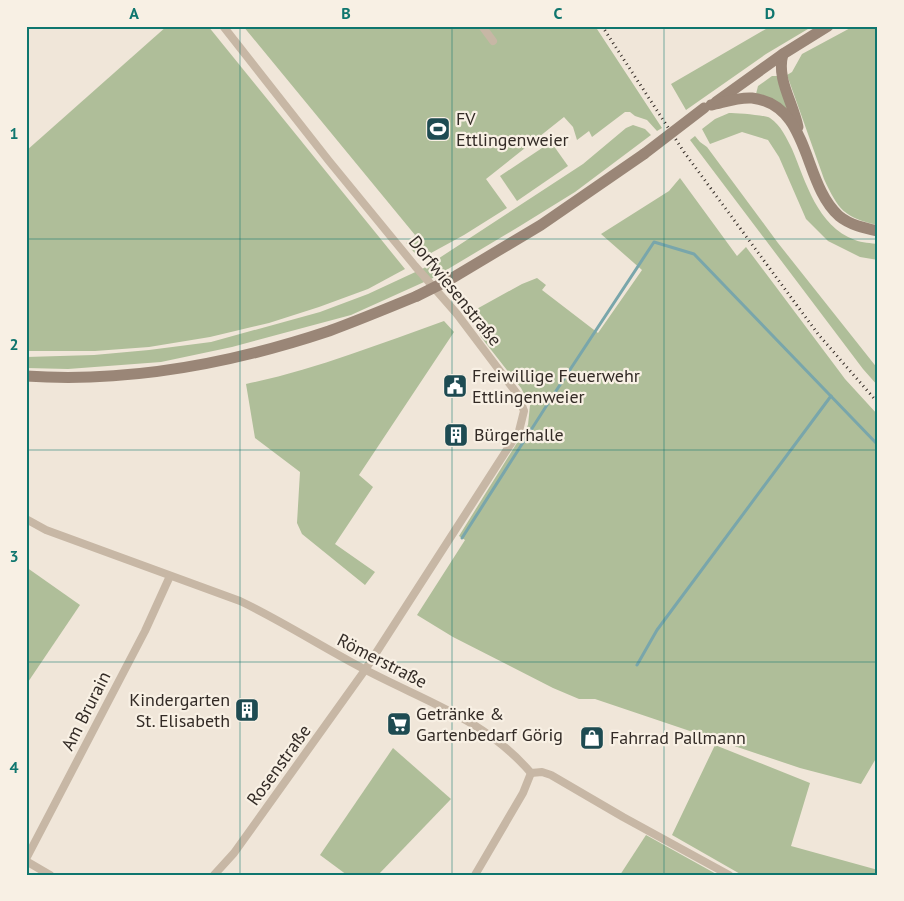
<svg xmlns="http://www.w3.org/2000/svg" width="904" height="901" font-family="'PT Sans',sans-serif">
  <rect width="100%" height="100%" fill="#f0e6d9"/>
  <g fill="#afbe99">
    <path d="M167,26H208L405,269L368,289L319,307L269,323L210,337L149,347L95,351H26V151Z"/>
    <path d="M243,26H595L662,128L657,131L647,120L635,116L630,112H625L592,137L589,131L577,140L573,127L564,117L486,179L507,208L464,235L420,259L406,243L415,235Z"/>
    <path d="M771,26H813L766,54L686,110L671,84Z"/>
    <path d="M854,26H878V225C844,218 838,209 824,179L787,75L792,72L802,54Z"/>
    <path d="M772,76H779L790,112L778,103L756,94L758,86Z"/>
    <path d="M729,113C736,113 765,115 770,118C781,125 787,139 792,149C806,182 817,226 855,240C862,243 871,243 878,244V260L860,257L828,241L806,219L779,157L768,140L742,132L710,144L702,129L715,119Z"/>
    <path d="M633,125L645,129L651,135L575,192L520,226L433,278L351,315L232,347L161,362L68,369L26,368V357L94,355L149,350L211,342L320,312L368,294L424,268L583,164L626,128Z"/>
    <path d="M695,136L700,142L707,147L778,243L878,369V386L863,369L690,140Z"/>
    <path d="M551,142L568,166L517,201L500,176Z"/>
    <path d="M680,178L737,256L746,247L845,379L878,415V755L861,784L800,768L595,699H579L553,688L453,637L417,615L465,540L459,536L528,425L530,405L521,388L481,337L472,317L473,311L522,284L537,278L546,285L542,290L598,333L642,270L601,234L669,191Z"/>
    <path d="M444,321L454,332L359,475L373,487L335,544L375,572L365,585L302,534L297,523L300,472L255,438L246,384C314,370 379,344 444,321Z"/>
    <path d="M26,567L80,605L26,685Z"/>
    <path d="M715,745L810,783L791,846L878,870V875H742L672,835Z"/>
    <path d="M393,748L451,799L378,875H347L320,855Z"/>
    <path d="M646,835L718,875H620Z"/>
  </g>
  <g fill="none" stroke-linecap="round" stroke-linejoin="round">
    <g stroke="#79a6ab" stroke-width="3">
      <path d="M462,538L554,394L654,242L694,254L878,445"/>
      <path d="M637,665L657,630L831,396"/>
    </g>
    <g stroke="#c7b7a5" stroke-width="8">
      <path d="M482,26L493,41"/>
      <path d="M26,519L46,530L240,601C282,621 322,647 364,669C424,701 485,719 531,773"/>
      <path d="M531,773L542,772L551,775L623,817L729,875"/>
      <path d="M26,859L145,631L170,576"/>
      <path d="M26,861L50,875"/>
      <path d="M214,875L234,853L365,670L519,431L524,411L518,395L457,314L415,266L329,161L223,26"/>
      <path d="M475,875L523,793L531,773"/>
    </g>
    <g stroke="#9a8677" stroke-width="11">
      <path d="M783,54C776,79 793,102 798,127"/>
      <path d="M716,102L783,54L828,26"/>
      <path d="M711,105C725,102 738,97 752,98C811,105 802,183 839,216C850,225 864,228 878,231"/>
      <path d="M449,280L541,225L644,154"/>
      <path d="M26,376C128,383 233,363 329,331C359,320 388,308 417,296"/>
    </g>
    <path stroke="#332b26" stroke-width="3" stroke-dasharray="1 4" stroke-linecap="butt" d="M602,26L684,152L818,334L878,403"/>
    <g stroke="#9a8677" stroke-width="11">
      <path d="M644,154L704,108"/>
      <path d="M417,296L449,280"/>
    </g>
  </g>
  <path fill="none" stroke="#0f766e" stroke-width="1" stroke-opacity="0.55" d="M240,26V875M452,26V875M664,26V875M26,239H878M26,450H878M26,662H878"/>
  <defs>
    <symbol id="stadium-square" viewBox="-11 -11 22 22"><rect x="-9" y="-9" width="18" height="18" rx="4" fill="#1e4b52" stroke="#f8f0e4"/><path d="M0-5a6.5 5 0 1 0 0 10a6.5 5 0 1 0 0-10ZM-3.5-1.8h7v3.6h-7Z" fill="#fff"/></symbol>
    <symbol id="civic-square" viewBox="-11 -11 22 22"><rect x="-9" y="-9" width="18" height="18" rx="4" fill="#1e4b52" stroke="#f8f0e4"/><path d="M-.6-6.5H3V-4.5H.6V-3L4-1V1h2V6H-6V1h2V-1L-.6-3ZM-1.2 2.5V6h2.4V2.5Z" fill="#fff"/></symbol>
    <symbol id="building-square" viewBox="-11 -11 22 22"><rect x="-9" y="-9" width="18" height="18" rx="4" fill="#1e4b52" stroke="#f8f0e4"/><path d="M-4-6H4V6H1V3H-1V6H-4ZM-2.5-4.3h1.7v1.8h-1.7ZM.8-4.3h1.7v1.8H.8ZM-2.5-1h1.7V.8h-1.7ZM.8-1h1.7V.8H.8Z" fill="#fff"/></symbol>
    <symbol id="supermarket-square" viewBox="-11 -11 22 22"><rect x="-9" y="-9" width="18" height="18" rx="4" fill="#1e4b52" stroke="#f8f0e4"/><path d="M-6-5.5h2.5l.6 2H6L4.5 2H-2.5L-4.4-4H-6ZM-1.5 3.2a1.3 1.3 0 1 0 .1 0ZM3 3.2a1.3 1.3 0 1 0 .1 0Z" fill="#fff"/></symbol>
    <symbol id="shop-square" viewBox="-11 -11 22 22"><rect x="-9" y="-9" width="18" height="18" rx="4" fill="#1e4b52" stroke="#f8f0e4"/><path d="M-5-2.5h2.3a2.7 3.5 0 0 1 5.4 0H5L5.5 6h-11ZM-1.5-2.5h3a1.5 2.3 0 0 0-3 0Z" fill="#fff"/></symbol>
  </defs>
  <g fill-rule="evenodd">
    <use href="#stadium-square" x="424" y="115" width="28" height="28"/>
    <use href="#civic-square" x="441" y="372" width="28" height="28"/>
    <use href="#building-square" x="442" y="421" width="28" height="28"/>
    <use href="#building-square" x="233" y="696" width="28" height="28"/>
    <use href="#supermarket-square" x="385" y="710" width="28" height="28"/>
    <use href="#shop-square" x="578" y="724" width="28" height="28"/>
  </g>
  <g text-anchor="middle" stroke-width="4.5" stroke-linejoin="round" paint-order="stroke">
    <g font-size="18" fill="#332b26" stroke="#f8f0e4" text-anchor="start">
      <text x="456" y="125">FV<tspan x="456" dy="21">Ettlingenweier</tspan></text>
      <text x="472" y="382">Freiwillige Feuerwehr<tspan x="472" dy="21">Ettlingenweier</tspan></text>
      <text x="474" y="441">Bürgerhalle</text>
      <text x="230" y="706" text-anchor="end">Kindergarten<tspan x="230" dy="21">St. Elisabeth</tspan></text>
      <text x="416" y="720">Getränke &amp;<tspan x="416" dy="21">Gartenbedarf Görig</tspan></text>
      <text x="610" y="744">Fahrrad Pallmann</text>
    </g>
    <g font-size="18" fill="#332b26" stroke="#f8f0e4">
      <text transform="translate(455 291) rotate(51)" y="6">Dorfwiesenstraße</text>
      <text transform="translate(382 661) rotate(27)" y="6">Römerstraße</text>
      <text transform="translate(86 711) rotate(-63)" y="6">Am Brurain</text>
      <text transform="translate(279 765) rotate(-54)" y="6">Rosenstraße</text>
    </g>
  </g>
  <rect width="904" height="901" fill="none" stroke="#f8f0e4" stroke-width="55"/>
  <rect x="28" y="28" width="848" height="846" fill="none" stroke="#0f766e" stroke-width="2"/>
  <g font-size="16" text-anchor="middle" font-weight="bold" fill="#0f766e">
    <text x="134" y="19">A</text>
    <text x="346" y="19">B</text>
    <text x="558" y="19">C</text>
    <text x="770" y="19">D</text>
    <text x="14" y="139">1</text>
    <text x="14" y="350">2</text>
    <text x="14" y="562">3</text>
    <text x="14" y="773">4</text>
  </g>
</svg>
